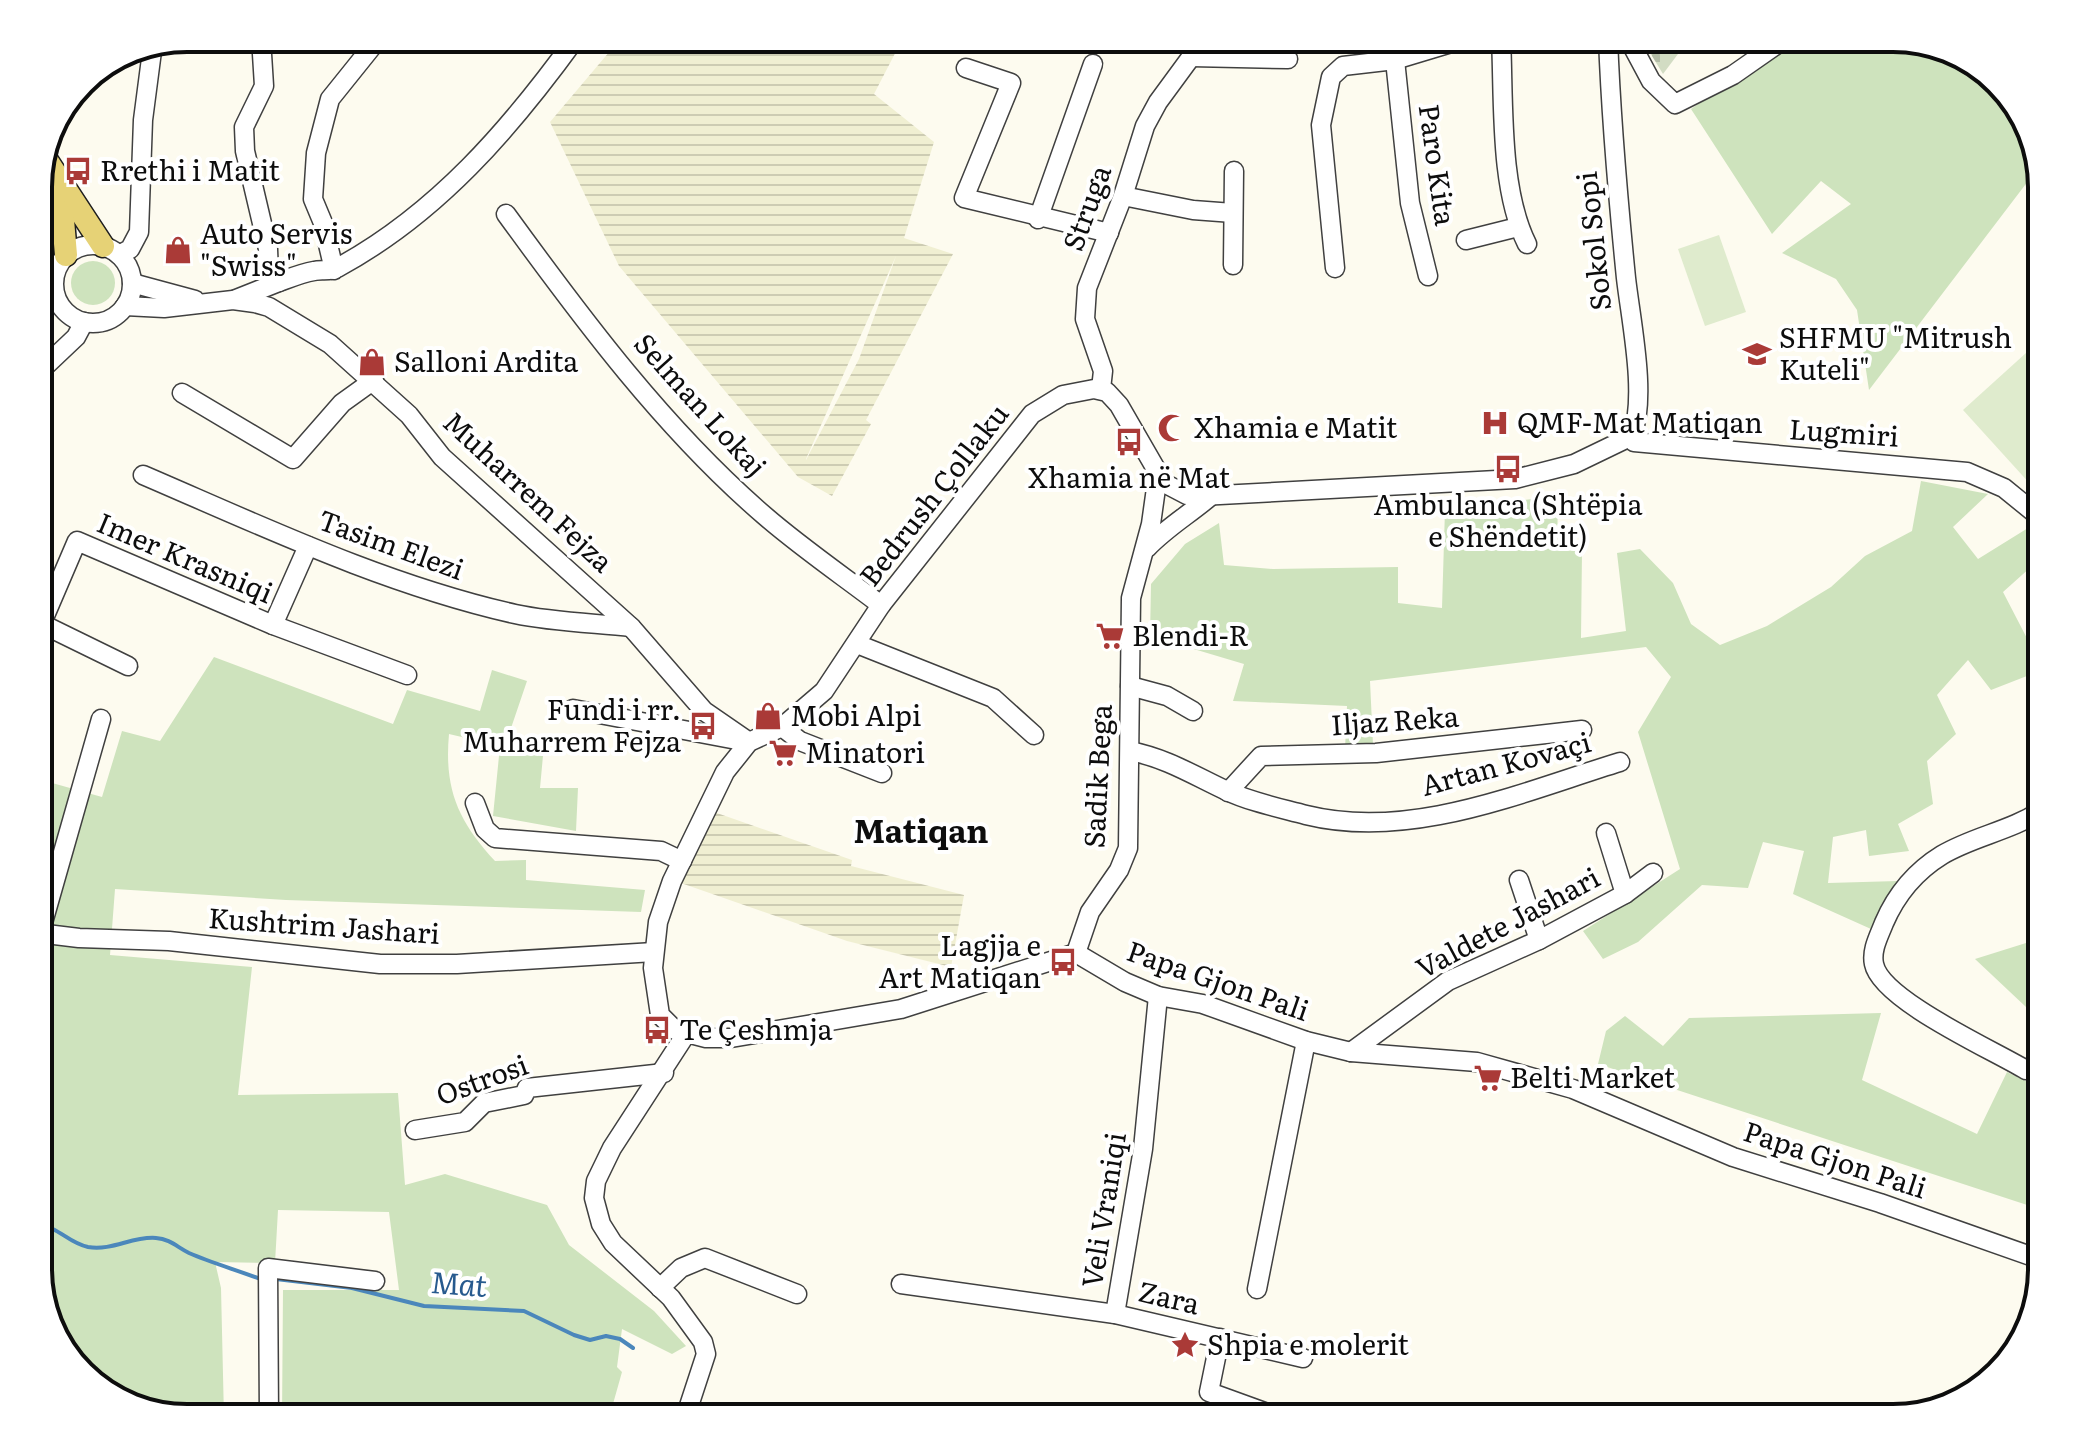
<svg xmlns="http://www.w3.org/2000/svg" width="2080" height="1456" font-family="Literata,serif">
  <defs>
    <pattern id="farmland-rules" width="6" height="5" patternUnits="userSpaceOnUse" patternTransform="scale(2)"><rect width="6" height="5" fill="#f0efd2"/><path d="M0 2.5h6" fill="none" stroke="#cdccb3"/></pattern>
    <pattern id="cemetery-stones" width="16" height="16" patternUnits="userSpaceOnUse" patternTransform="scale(2)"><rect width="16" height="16" fill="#d2dcc3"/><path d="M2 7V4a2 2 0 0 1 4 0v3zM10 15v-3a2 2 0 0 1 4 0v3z" fill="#b3bca6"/></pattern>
  </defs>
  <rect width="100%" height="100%" fill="#fdfbef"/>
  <g fill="url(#farmland-rules)" fill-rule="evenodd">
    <path d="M621,38H903L874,94L934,142L904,238L953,254L866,420L871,424L832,496L798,477L619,266L550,122ZM896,256L859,359L806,460V459Z"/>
    <path d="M714,812L852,860L851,866L964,895L951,967L847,941L678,882Z"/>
  </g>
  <g fill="#cee3bd">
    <path d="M1792,38H1893L1983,69L2026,121L2038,168L1869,390L1857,310L1836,279L1782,253L1851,204L1821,181L1772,234L1691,109Z"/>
    <circle cx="93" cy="283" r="22"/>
    <path d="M1921,481L1988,494L1953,527L1978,559L2028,528L2042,545V557L2003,592L2032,648V674L1991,690L1968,660L1937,695L1956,734L1927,761L1933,804L1898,824L1909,851L1869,856L1866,830L1833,837L1828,883L1898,881L1871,929L1793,894L1804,851L1763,842L1748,888L1702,885L1638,942L1603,959L1583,931L1680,869L1638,732L1671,677L1646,647L1370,681L1373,745L1345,749L1347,706L1233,701L1244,664L1150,636L1151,584L1185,544L1219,523L1224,565L1273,569L1398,567V603L1442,608L1445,509L1558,496L1557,550L1582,551L1581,638L1626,631L1617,553L1640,549L1673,583L1691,624L1720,645L1767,626L1831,587L1865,556L1912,531Z"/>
    <path d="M214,657L393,724L407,690L480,711L492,670L527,681L510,731L544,745L540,788H578L576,831L493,816L500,746L449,734C444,789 458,821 495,861L526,860V880L645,890L641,912L286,900L115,889L110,955L252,967L238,1095L398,1093L405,1185L445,1174L547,1205L569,1245L654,1311L686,1346L672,1354L622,1329L617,1367L622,1372L609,1418H282L283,1290H399L389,1212L278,1210L275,1263L215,1262L221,1288L224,1418H187L97,1387L54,1335L38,1278V953L45,915L38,911V779L102,797L122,731L160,741Z"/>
    <path d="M2042,938V1022L1975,959Z"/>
    <path d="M1881,1013L1862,1080L1977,1134L2007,1072L2042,1089V1210L1598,1064L1606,1031L1625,1016L1663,1046L1689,1018Z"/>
  </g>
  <path fill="url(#cemetery-stones)" d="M1641,38H1690L1663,74Z"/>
  <g fill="#dfebcd">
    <path d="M1719,235L1746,312L1705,326L1678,249Z"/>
    <path d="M2037,343L2042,348V497L1963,410Z"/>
  </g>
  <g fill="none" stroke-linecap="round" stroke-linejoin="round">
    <g stroke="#4b87bb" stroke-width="4">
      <path d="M38,1225C58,1226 68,1243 88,1247C113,1251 132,1236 156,1238C170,1239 177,1247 189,1253C212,1263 237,1270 260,1279"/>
      <path d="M276,1279L352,1288L424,1306L524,1311L574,1335L590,1340L606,1336L620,1339L633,1348"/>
    </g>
    <defs>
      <g id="minor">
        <path d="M1501,38C1504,100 1499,188 1527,244"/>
        <path d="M1608,38C1611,118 1618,198 1626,278C1631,322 1647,396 1632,436"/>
        <path d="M1628,38L1651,81L1675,104L1733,75L1786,38"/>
        <path d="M1191,57L1288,59"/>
        <path d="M1395,60L1410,203L1428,276"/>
        <path d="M966,68L1011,83L964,198L1109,233"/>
        <path d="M1123,196L1193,210L1233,213"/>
        <path d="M506,214C583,320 665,430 765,516C802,548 843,576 881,605"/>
        <path d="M1038,219L1093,64"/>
        <path d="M1466,240L1518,227"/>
        <circle cx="93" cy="284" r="39"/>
        <path d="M119,255L130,249L139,232L143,120L152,51"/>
        <path d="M1233,265L1234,171"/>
        <path d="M1335,268L1321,125L1331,77L1343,66L1395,60L1468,38"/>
        <path d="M334,270L323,223L313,199L316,153L330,99L379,38"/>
        <path d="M279,282C290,278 302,273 314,271C321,269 330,272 337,268C437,214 510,129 576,38"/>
        <path d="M132,283L195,300"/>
        <path d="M236,299L279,282L269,274L268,249L245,151L244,127L264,86L261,38"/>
        <path d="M125,306L164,308L233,300L255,303L269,307L330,344L409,415L442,457L631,627L704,711L749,742"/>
        <path d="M38,373L76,337L84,322"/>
        <path d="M1101,389L1103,371L1085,319L1087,288L1123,196L1145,126L1158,102L1205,38"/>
        <path d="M182,393L293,459L342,403L374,380"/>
        <path d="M1632,436L1574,464L1515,479L1201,496L1187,495L1164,483L1119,405L1107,392L1094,389L1063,395L1032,414L881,605L824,691L782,727L749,742L725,772L672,881L658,922L653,968L660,1015L675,1030L706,1038H731L901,1009L1076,953L1125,982L1158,996L1203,1004L1306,1041L1351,1052L1477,1062L1573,1089L1733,1157L1880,1203L2042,1260"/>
        <path d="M1632,436L1634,442L1967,472L2004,488L2042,519"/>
        <path d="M143,475C264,527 386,585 515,614C552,622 593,623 631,627"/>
        <path d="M1147,548C1167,527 1190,514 1212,495"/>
        <path d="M38,622L128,666"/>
        <path d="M273,625L308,546"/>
        <path d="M38,632L77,541L273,625L407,675"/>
        <path d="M857,644L993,698L1034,735"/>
        <path d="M1130,686L1167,696L1193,711"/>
        <path d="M573,709L742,741"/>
        <path d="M782,727L800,741L882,773"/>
        <path d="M1130,751C1166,758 1193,775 1225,790C1250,802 1280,808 1306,815C1411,841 1522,792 1620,762"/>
        <path d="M1228,792L1261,756L1376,753L1582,730"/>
        <path d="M475,803L485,829L495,838L661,851L682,861"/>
        <path d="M1606,833L1625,894"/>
        <path d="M1519,880L1539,940"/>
        <path d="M38,933L79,938L169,941L380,964H457L654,952"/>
        <path d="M40,933L101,719"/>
        <path d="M1076,953L1090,912L1119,870L1128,848L1131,598L1151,524L1158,474"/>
        <path d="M1351,1052L1448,981L1539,940L1625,894L1653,873"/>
        <path d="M2026,1070C1993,1050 1881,1000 1874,964C1871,950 1879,936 1884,923C1896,895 1916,871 1942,855C1974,836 2011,831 2042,810"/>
        <path d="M415,1130L465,1122L484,1103L524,1095L527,1088L664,1073"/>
        <path d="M901,1284L1115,1314L1303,1358"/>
        <path d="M660,1288L681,1268L705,1258L797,1294"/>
        <path d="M1257,1289L1306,1041"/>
        <path d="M1115,1314L1143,1149L1158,996"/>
        <path d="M1220,1338L1209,1392L1281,1418"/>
        <path d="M269,1418L268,1268L375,1281"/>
        <path d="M685,1418L706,1354L703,1342L671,1298L613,1243L601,1224L594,1198L596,1181L612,1148L686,1034"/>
      </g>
      <g id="major">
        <path d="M44,156L103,246"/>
        <path d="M38,179L63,220L66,255"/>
      </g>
    </defs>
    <use href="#minor" stroke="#404040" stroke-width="21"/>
    <use href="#major" stroke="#1e1e1e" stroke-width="25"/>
    <use href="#minor" stroke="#fff" stroke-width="18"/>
    <use href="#major" stroke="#e6d276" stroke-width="22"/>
  </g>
  <defs>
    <symbol id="bus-bare" viewBox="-9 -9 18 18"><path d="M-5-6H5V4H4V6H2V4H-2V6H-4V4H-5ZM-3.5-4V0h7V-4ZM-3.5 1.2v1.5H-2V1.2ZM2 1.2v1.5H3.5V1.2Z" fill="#aa3a37" stroke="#fff" stroke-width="2.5" paint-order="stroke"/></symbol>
    <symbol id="shop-bare" viewBox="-9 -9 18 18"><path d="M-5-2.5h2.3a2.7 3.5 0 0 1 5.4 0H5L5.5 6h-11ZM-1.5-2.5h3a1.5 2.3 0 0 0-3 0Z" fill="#aa3a37" stroke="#fff" stroke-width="2.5" paint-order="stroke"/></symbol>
    <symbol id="school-bare" viewBox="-9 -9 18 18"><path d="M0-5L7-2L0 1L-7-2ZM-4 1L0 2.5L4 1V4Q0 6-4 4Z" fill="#aa3a37" stroke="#fff" stroke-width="2.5" paint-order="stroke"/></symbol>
    <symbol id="hospital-bare" viewBox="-9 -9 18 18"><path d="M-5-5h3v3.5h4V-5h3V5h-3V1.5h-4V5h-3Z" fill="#aa3a37" stroke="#fff" stroke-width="2.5" paint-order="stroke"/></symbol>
    <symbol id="mosque-bare" viewBox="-9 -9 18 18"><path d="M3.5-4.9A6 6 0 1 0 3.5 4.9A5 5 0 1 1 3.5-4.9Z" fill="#aa3a37" stroke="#fff" stroke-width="2.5" paint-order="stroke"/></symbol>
    <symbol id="supermarket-bare" viewBox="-9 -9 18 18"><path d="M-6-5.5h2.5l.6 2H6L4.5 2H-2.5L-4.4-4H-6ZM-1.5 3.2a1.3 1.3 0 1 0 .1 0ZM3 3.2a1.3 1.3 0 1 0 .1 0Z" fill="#aa3a37" stroke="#fff" stroke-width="2.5" paint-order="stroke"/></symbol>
    <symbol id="sight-bare" viewBox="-9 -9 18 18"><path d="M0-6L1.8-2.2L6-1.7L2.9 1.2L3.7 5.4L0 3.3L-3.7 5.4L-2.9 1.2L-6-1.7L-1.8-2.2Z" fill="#aa3a37" stroke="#fff" stroke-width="2.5" paint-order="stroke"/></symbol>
  </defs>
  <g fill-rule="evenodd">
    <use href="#bus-bare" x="58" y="151" width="40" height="40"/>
    <use href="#shop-bare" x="158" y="230" width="40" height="40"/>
    <use href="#school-bare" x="1737" y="334" width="40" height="40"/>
    <use href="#shop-bare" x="352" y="342" width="40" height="40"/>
    <use href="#hospital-bare" x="1475" y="403" width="40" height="40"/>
    <use href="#mosque-bare" x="1152" y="408" width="40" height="40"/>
    <use href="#bus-bare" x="1109" y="422" width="40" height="40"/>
    <use href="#bus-bare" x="1488" y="449" width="40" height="40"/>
    <use href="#supermarket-bare" x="1090" y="616" width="40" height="40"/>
    <use href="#shop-bare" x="748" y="696" width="40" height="40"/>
    <use href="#bus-bare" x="683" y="706" width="40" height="40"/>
    <use href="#supermarket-bare" x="763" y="733" width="40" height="40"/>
    <use href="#bus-bare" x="1043" y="942" width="40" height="40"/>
    <use href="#bus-bare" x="637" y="1010" width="40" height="40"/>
    <use href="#supermarket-bare" x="1468" y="1058" width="40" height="40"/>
    <use href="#sight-bare" x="1165" y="1325" width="40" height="40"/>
  </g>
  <g text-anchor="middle" stroke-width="8" stroke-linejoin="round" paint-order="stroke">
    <g font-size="28" fill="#0d0d0d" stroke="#fff">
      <text transform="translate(1437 165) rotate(82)" y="10">Paro Kita</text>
      <text transform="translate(1087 208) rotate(-70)" y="10">Struga</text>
      <text transform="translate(1594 241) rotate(-96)" y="10">Sokol Sopi</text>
      <text transform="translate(700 405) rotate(48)" y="10">Selman Lokaj</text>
      <text transform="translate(1844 433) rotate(4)" y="10">Lugmiri</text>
      <text transform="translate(528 492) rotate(43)" y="10">Muharrem Fejza</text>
      <text transform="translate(934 495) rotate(-52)" y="10">Bedrush Çollaku</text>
      <text transform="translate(391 545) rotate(20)" y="10">Tasim Elezi</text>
      <text transform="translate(185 558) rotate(23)" y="10">Imer Krasniqi</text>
      <text transform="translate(1395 721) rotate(-4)" y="10">Iljaz Reka</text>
      <text transform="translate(1506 764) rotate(-15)" y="10">Artan Kovaçi</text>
      <text transform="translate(1098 776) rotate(-87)" y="10">Sadik Bega</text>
      <text transform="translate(1508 923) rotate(-28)" y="10">Valdete Jashari</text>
      <text transform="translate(324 926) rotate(4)" y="10">Kushtrim Jashari</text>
      <text transform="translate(1218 981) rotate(19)" y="10">Papa Gjon Pali</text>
      <text transform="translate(482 1080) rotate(-20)" y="10">Ostrosi</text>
      <text transform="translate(1835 1160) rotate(18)" y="10">Papa Gjon Pali</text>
      <text transform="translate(1104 1210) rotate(-81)" y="10">Veli Vraniqi</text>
      <text transform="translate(1169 1298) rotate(13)" y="10">Zara</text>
    </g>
    <g font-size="28" fill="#0d0d0d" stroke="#fff" text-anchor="start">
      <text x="100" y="181">Rrethi i Matit</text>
      <text x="200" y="244">Auto Servis<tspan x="200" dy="32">"Swiss"</tspan></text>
      <text x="1779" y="348">SHFMU "Mitrush<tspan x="1779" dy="32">Kuteli"</tspan></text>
      <text x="394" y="372">Salloni Ardita</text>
      <text x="1517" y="433">QMF-Mat Matiqan</text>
      <text x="1194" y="438">Xhamia e Matit</text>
      <text x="1129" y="488" text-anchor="middle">Xhamia në Mat</text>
      <text x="1508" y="515" text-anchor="middle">Ambulanca (Shtëpia<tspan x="1508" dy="32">e Shëndetit)</tspan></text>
      <text x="1132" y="646">Blendi-R</text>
      <text x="681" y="720" text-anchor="end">Fundi i rr.<tspan x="681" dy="32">Muharrem Fejza</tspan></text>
      <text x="790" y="726">Mobi Alpi</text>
      <text x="805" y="763">Minatori</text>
      <text x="1041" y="956" text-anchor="end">Lagjja e<tspan x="1041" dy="32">Art Matiqan</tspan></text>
      <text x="679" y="1040">Te Çeshmja</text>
      <text x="1510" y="1088">Belti Market</text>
      <text x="1207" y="1355">Shpia e molerit</text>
    </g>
    <g font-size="30" font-style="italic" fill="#275a8e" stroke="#fff">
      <text transform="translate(459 1285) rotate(4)" y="10">Mat</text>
    </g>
    <g font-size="32" font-weight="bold" fill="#0d0d0d" stroke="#fff">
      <text x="921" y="843">Matiqan</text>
    </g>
  </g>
  <path d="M0 0H2080V1456H0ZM187 52H1893A135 135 0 0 1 2028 187V1269A135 135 0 0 1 1893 1404H187A135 135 0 0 1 52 1269V187A135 135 0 0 1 187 52Z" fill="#fff" fill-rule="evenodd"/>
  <path fill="none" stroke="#0d0d0d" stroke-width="4" d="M187 52H1893A135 135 0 0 1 2028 187V1269A135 135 0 0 1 1893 1404H187A135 135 0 0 1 52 1269V187A135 135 0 0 1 187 52Z"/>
</svg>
